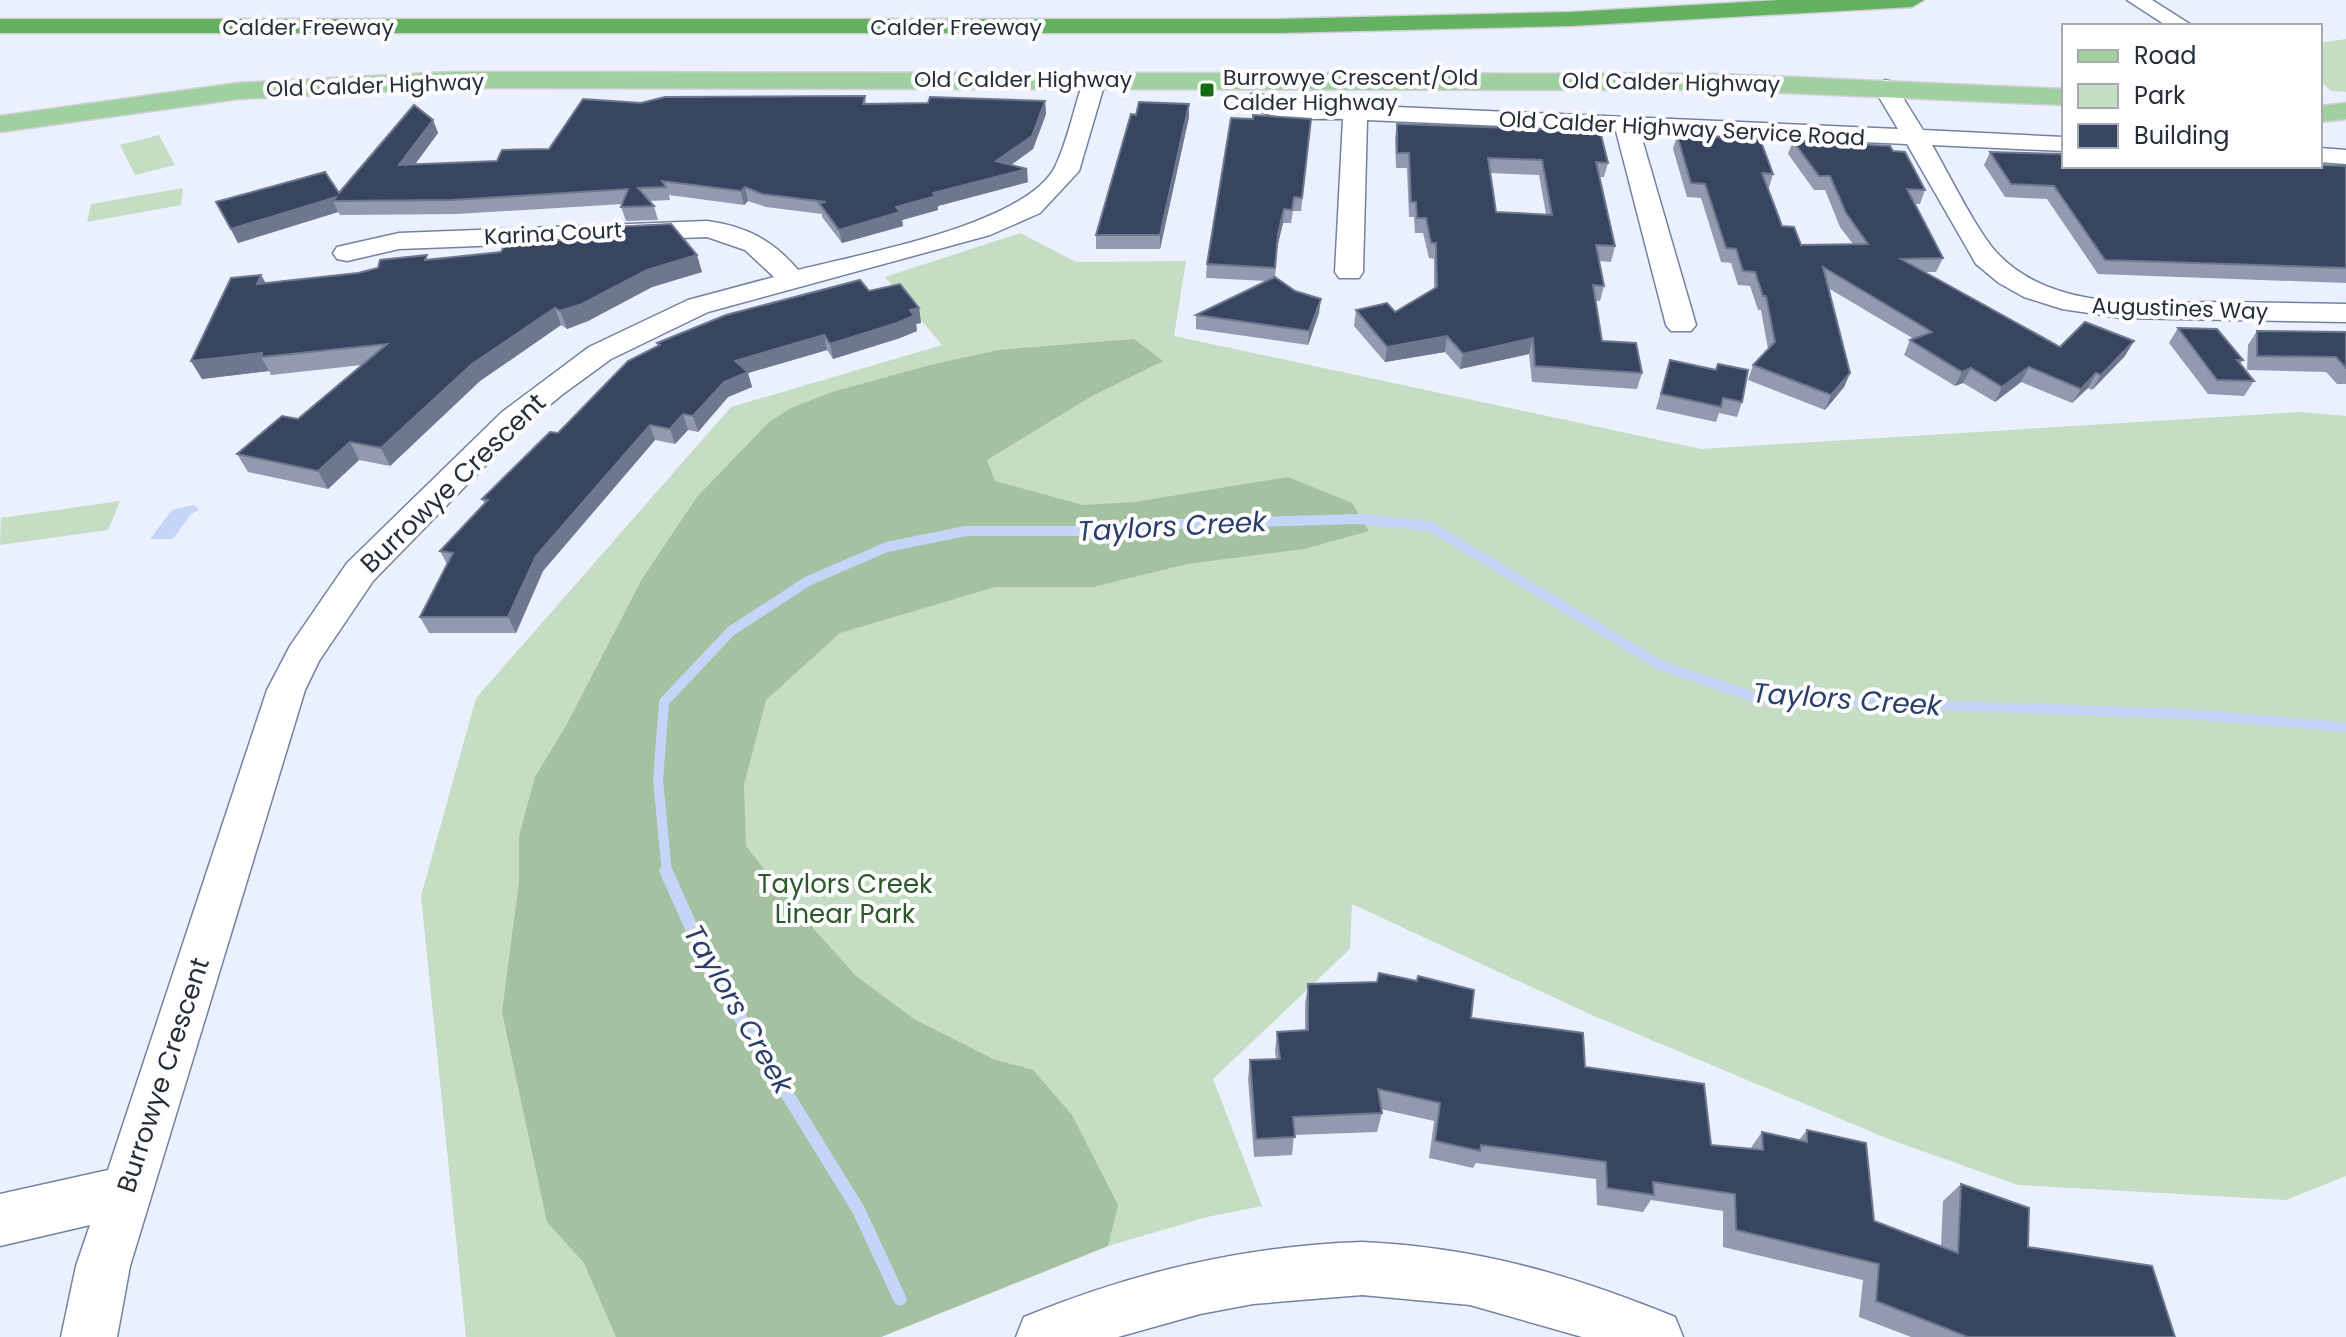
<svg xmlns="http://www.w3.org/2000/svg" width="2346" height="1337" font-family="Poppins,sans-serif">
  <rect width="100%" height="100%" fill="#eaf0fe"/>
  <g fill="#c5ddc3">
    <path d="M2346,39V92L2331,91L2320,81V43Z"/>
    <path d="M159,135L175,165L135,175L120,145Z"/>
    <path d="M183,188L181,205L87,222L91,204Z"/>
    <path d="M1020,233L1076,262L1186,261L1174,336L1701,449L2300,412L2346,416V1176L2286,1200L2018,1185L1891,1140L1594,1016L1352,904L1350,949L1213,1079L1262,1206L1207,1217L1108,1246L881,1337H466L421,896L476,698L731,407L942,345L885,277Z"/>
    <path d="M120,501L108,530L0,545L1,518Z"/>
  </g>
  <path fill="#a4c1a2" d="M1134,339L1163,361L1092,396L987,460L995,481L1083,505L1135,502L1288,477L1352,503L1369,531L1304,549L1187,564L1093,587H995L840,633L766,700L744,785L746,846L789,901L856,976L914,1019L993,1059L1033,1070L1072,1115L1118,1205L1108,1246L881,1337H616L584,1263L547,1222L502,1012L519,882V836L535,777L567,724L642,579L697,497L768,423L791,408L832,392L934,364L999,350Z"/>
  <path fill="#c4d5f9" d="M194,505L199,510L191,514L173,539H150L172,510Z"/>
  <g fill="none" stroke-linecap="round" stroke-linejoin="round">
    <path stroke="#c4d5f9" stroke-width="10" d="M667,873L658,780L664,702L731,631L808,581L887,547L966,531H1121L1177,524L1359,519L1430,526L1660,665L1759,699L2187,714L2346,727"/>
    <path stroke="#c4d5f9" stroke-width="13" d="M666,871L710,969L858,1209L900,1299"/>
    <defs>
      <g id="minor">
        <path d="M2127,0H2152L2193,26H2167Z"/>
        <path d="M1095,72L1106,79L1079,171L1040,213L990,235L708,312L611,359L563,394L524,426L373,581L319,661L305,690L130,1266L117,1337H61L76,1266L90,1225L0,1246V1194L108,1170L267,690L290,646L347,563L502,412L589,347L688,300L774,277L745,250L707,237L399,249L347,261L337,259L333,253L337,247L399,233L707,221C745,226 773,240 798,270C860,254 1025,225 1055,167C1068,140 1074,107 1084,79Z"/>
        <path d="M1885,80L1893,82L1923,130L2064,137V151L1932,145C1949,174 1977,232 1998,254C2055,313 2150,302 2224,302C2265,303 2305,303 2346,304V322L2122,318L2062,309L2024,297L1999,283L1976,264L1907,144L1640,132L1696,325L1691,331H1671L1666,325L1616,131L1367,120L1363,272L1359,278H1339L1335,272L1343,119C1315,118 1262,124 1243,99L1255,92L1283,102L1898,129L1873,87Z"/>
        <path d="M2320,148L2346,150V164L2320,162Z"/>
        <path d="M1362,1242C1475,1247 1570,1274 1675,1317L1683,1337H1582L1470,1305L1362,1295L1253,1304L1200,1314L1118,1337H1016L1024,1317C1134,1272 1243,1246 1362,1242Z"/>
      </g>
      <g id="major">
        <path d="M451,72L1719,74L2064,89V105L1719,90L451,88L238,99L0,132V116L238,83Z"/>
        <path d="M2346,103V119L2320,122V106Z"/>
      </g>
      <path id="highway" d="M1781,0H1924L1912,7L1571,26L1278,33H0V19H1278L1571,12Z"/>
    </defs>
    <use href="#minor" stroke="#7382a0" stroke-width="3"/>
    <use href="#major" stroke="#cfd1d4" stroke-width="3"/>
    <use href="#highway" stroke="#cfd1d4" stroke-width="3"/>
    <use href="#minor" fill="#fff" fill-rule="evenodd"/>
    <use href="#major" fill="#a1d0a0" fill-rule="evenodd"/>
    <use href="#highway" fill="#63b161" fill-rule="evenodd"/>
  </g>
  <g fill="#919aaf" fill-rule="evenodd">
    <path d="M865,96L866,104L1045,101L1046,114L1033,149L1011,165L1028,182L938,206V210L902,220L903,226L842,243L822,217V214L766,207L748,201L744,205L669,195L670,200L649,201L654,206L658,220L626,221L621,207L623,204L457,214L340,215L338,212L238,243L216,202L339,193L433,120L438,133L415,164L497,161L549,149L641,103Z"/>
    <path d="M1189,104V117L1160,249H1096V235L1136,115Z"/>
    <path d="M1397,124L1608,163L1604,177H1599L1615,246L1611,262L1599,261L1604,286L1600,301H1596L1602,341L1642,373L1637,389L1532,382L1529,354L1460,369L1445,352L1385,362L1354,326L1356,310L1395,312L1434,288V259L1429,258L1423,233H1415L1414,217H1409L1407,168H1396L1395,138ZM1490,173L1539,175L1546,214L1496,212Z"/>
    <path d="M1310,132L1301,211H1293L1291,223H1283L1277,248L1275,278L1319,313L1308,345L1196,329V315L1267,281L1206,278L1207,264Z"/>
    <path d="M1677,135L1773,174L1769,188L1768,187L1782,226L1801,245L1853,244L1840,227L1825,190H1814L1788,154L1793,141L1893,151L1925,190L1920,204H1915L1943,258L1936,272H1925L2060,347L2125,356L2092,390L2088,388L2072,403L2021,382L1995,402L1963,383L1955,386L1904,355L1910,340L1914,339L1828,288L1850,373L1844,387L1825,410L1748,380L1753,365L1768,349L1761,310H1758L1750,286L1738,285L1731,263L1721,262L1701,198L1687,197L1673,149Z"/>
    <path d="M1990,152L2064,166H2346V283L2098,274L2047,199L2005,197L1984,165Z"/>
    <path d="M429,260L702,272L652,287L588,321L567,329L561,325L480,381L390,466L359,460L328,489L248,472L237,454L298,419L362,365L271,375L269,371L202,379L191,361L266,283L358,273Z"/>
    <path d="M869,291L919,308L921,323L916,324L917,331L900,338L833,359L827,350L748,373L752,387L728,397L698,432L688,430L675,444L655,440L543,571L516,633H429L420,617L447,564L440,551L485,504L482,499L658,346L657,343Z"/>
    <path d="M2178,328L2243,360L2240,364L2254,381L2244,396L2208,394L2169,343Z"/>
    <path d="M2257,331L2346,332V384H2337L2326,372L2247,370L2248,345Z"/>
    <path d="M1670,360L1742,402L1737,417L1719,413L1716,422L1656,409Z"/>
    <path d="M1418,976L1471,1018L1585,1067L1711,1145L1750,1149L1762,1132L1799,1140L1807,1130L1874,1221L1941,1246L1943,1201L1961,1184L2028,1247L2175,1337H1911L1859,1317L1863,1280L1723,1247V1211L1651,1200L1643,1212L1597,1205L1596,1179L1476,1163L1473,1168L1429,1158L1434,1121L1381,1109L1382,1113L1377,1132L1294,1135L1292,1155L1254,1157L1248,1079L1250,1060L1276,1059L1275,1051L1277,1032L1305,1031V1004L1308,984L1416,981Z"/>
  </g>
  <g fill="#6d788f">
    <path d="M1045,101L1046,114L1033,149L997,175L996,161Z"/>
    <path d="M1189,104V117L1160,249V235Z"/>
    <path d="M433,120L438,133L405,178L399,165Z"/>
    <path d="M1027,169L1028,182L938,206V210L902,220L903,226L842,243L839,230L896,207L933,193Z"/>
    <path d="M745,187L748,201L744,205L741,191Z"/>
    <path d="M336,197L333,201L338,212L238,243L231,229Z"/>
    <path d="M1284,209L1283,223L1277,248L1274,282L1278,234Z"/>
    <path d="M697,255L702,272L652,287L588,321L567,329L560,311L647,270Z"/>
    <path d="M261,275L271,292L257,284Z"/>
    <path d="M1321,299L1319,313L1308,345L1309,331Z"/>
    <path d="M555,308L561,325L480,381L390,466L381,448L472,364Z"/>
    <path d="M919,308L921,323L916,324L917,331L900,338L833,359L830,344Z"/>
    <path d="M824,335L827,350L748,373L752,387L728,397L698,432L693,416L735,361Z"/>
    <path d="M1447,336L1445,352L1385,362L1387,347Z"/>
    <path d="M1533,338L1529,354L1460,369L1463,354Z"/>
    <path d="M2134,341L2125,356L2092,390L2101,375Z"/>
    <path d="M262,353L261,357L269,371L202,379L191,361Z"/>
    <path d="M2029,367L2021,382L1995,402L2002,387Z"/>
    <path d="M1971,368L1963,383L1955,386L1962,372Z"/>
    <path d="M1850,373L1844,387L1825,410L1831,395Z"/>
    <path d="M2096,373L2088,388L2072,403L2081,389Z"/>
    <path d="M683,414L688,430L675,444L670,429Z"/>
    <path d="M650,425L655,440L543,571L516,633L508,617L536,556Z"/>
    <path d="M350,442L359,460L328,489L318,471Z"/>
  </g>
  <g fill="#384560" stroke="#6d788f" stroke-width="2" fill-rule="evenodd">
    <path d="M865,96L863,104L928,103L930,97L1045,101L1032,136L996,161L1027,169L933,193L936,196L896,207L900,212L839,230L819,203L826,202L762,194L745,187L741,191L662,181L666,187L638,188L654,206L621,207L628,189L452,200L333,201L336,197L231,229L216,202L325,172L339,193L414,105L433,120L399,165L497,161L502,150L549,149L583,99L641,103L665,97Z"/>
    <path d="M1139,102L1189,104L1160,235H1096L1131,114L1136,115Z"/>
    <path d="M1253,115L1311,119L1302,198L1294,197L1292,210L1284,209L1278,234L1275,268L1207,264L1231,118L1253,119Z"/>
    <path d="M1397,124L1600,131L1608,163L1596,162L1615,246L1596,245L1604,286L1593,285L1602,341L1636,343L1642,373L1535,366L1533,338L1463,354L1447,336L1387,347L1356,310L1387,303L1395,312L1437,287L1436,243H1431L1426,218H1417L1416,202H1411L1409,153H1397ZM1488,158L1542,160L1552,215L1496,212Z"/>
    <path d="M1677,135L1760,139L1773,174L1762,173L1782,226L1794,227L1801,245L1868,244L1846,213L1830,176H1819L1793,141L1890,146L1893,151L1905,152L1925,190L1907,189L1943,258L1901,259L2060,347L2085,322L2134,341L2101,375L2096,373L2081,389L2029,367L2002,387L1971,368L1962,372L1910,340L1932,332L1823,267L1850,373L1831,395L1753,365L1775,342L1766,296H1763L1755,272L1743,271L1736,249L1726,248L1705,184L1691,183Z"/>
    <path d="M1990,152L2064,154V166H2320V165L2346,166V268L2105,260L2054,186L2011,184Z"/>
    <path d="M671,224L697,255L647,270L582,304L560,311L555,308L472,364L381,448L350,442L318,471L237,454L282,416L298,419L387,344L261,357L262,353L191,361L231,278L261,275L257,284L358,273L378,268L380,260L427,255L425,260L501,252L506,242L607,238L612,227Z"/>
    <path d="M1275,277L1295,291L1321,299L1309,331L1196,315Z"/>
    <path d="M860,280L869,291L900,284L919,308L910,310L914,316L897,323L830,344L824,335L735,361L748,372L724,382L693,416L683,414L670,429L650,425L536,556L508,617H420L453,553L440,551L488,500L482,499L550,432L558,433L628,361L660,345L657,343L726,315Z"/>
    <path d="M2178,328L2217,329L2243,360H2237L2254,381L2217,380Z"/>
    <path d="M2257,331L2346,332V368L2336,357L2257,356Z"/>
    <path d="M1670,360L1716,370L1718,364L1748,370L1742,402L1723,398L1721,407L1661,394Z"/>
    <path d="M1379,973L1417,981L1418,976L1474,990L1471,1018L1583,1033L1585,1067L1704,1084L1711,1145L1763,1150L1762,1132L1807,1142V1130L1866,1143L1874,1221L1958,1253L1961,1184L2029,1208L2028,1247L2152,1266L2175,1337H1968L1876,1301L1879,1264L1736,1230L1735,1194L1653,1182L1654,1195L1607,1188L1606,1162L1481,1145L1480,1151L1435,1141L1440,1103L1378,1089L1382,1113L1293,1117L1295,1137L1256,1139L1250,1060L1280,1059L1277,1032L1308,1030V984L1377,982Z"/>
  </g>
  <rect fill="#126c16" stroke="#fdfdfd" stroke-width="3" x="1199" y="82" width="16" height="16" rx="4"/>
  <g text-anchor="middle" stroke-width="8" stroke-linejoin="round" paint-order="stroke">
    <g font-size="22" fill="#272e3a" stroke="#fdfdfd">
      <text x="308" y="35">Calder Freeway</text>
      <text x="956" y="35">Calder Freeway</text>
      <text x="1023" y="87">Old Calder Highway</text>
      <text transform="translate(1671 82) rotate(1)" y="8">Old Calder Highway</text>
      <text transform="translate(375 85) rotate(-2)" y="8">Old Calder Highway</text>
      <text transform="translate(1682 128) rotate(3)" y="8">Old Calder Highway Service Road</text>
      <text transform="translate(553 233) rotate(-3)" y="8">Karina Court</text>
      <text transform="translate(2180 308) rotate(2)" y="8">Augustines Way</text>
    </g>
    <g font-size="22" fill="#272e3a" stroke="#fdfdfd" text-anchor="start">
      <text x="1223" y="85">Burrowye Crescent/Old<tspan x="1223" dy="25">Calder Highway</tspan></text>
    </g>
    <g font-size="26" fill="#272e3a" stroke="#fdfdfd">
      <text transform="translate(453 483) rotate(-44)" y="9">Burrowye Crescent</text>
      <text transform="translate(163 1075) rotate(-72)" y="9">Burrowye Crescent</text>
    </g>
    <g font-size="26" fill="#2d572c" stroke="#fdfdfd">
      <text x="845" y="893">Taylors Creek<tspan x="845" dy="30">Linear Park</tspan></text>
    </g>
    <g font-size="28" font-style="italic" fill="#293e6c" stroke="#fdfdfd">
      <text transform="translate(1172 526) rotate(-3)" y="10">Taylors Creek</text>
      <text transform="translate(1847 699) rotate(4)" y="10">Taylors Creek</text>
      <text transform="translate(739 1009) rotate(60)" y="10">Taylors Creek</text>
    </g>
  </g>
  <rect x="2062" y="24" width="260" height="144" fill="#fdfdfd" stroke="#a7aaaf" stroke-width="2"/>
  <rect x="2078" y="50" width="40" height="12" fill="#a1d0a0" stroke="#a7aaaf" stroke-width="2"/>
  <text x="2134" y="64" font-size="24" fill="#272e3a">Road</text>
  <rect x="2078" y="84" width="40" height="24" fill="#c5ddc3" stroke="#a7aaaf" stroke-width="2"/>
  <text x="2134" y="104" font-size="24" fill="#272e3a">Park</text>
  <rect x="2078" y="124" width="40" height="24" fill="#384560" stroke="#a7aaaf" stroke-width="2"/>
  <text x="2134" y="144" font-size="24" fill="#272e3a">Building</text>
</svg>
